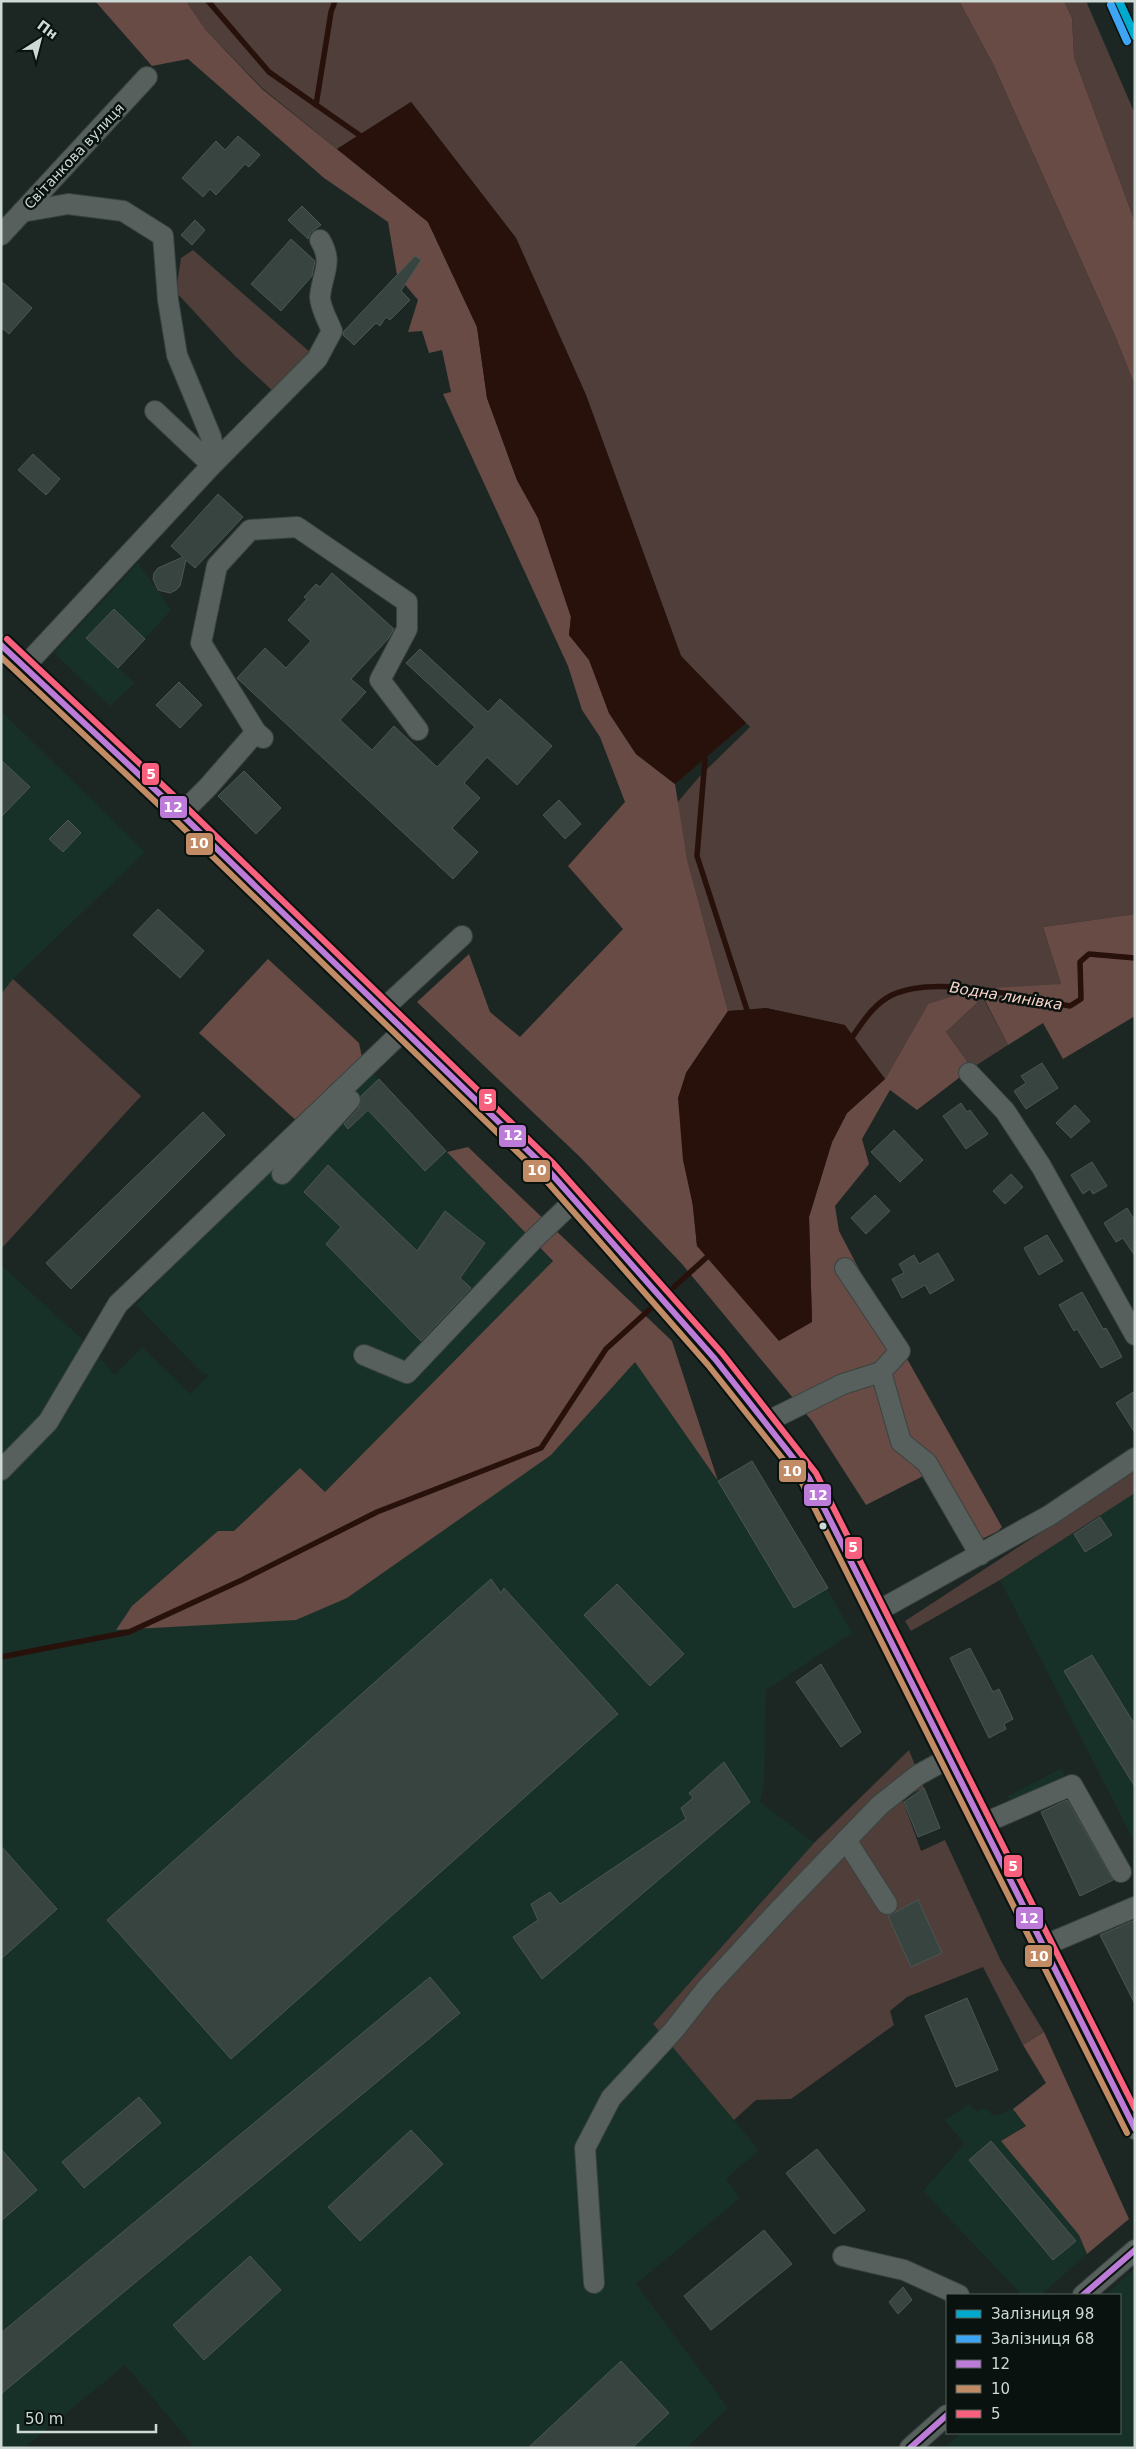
<svg xmlns="http://www.w3.org/2000/svg" width="1136" height="2449" font-family="'DejaVu Sans',sans-serif">
  <rect width="100%" height="100%" fill="#1c2723"/>
  <g fill="#173128">
    <path d="M138,563L171,610L118,668L135,683L110,706L54,653Z"/>
    <path d="M1,711L145,852L13,979L1,994Z"/>
    <path d="M371,1071L605,1317L718,1481L827,1588L852,1633L766,1690L764,1786L760,1802L814,1843L653,2024L759,2150L726,2179L740,2198L636,2284L728,2408L686,2448H195L125,2365L24,2448H1V1265L83,1340L115,1375L142,1347L190,1394L209,1375L203,1374L136,1305L185,1252Z"/>
    <path d="M1135,1493V1843L1000,1580Z"/>
    <path d="M1062,1768L1065,1778L1013,1808L1008,1796Z"/>
    <path d="M969,2104L977,2111L985,2108L994,2116L1013,2109L1026,2125L1002,2140L1079,2235L1087,2254L1041,2295H1022L923,2191L964,2144L945,2120Z"/>
    <path d="M1135,2268V2448H945L961,2433H1120V2295H1106Z"/>
  </g>
  <g fill="#4f3e39">
    <path d="M186,1H959L993,64L1116,338L1135,386V914L1043,927L1061,984L983,998L1008,1045L972,1068L946,1032L977,1003L928,1004L885,1079L844,1025L766,1008L728,1011L687,859L677,803L699,777L750,727L681,656L586,395L516,238L411,102L337,149L262,88L205,29Z"/>
    <path d="M1064,1H1086L1135,114V222L1074,57L1072,18Z"/>
    <path d="M193,250L311,353L275,393L236,357L176,292L181,258Z"/>
    <path d="M13,979L141,1096L1,1249V994Z"/>
    <path d="M1135,1471V1493L1000,1580L911,1631L905,1621Z"/>
    <path d="M909,1750L924,1788L902,1798L921,1851L945,1840L1001,1961L1044,2032L1023,2045L983,1967L907,1997L890,2011L894,2025L791,2099L756,2100L734,2120L653,2024L814,1843Z"/>
  </g>
  <g fill="#674b44">
    <path d="M95,1H186L205,29L262,89L428,222L477,327L487,398L517,480L538,518L571,617L569,635L589,659L609,713L636,754L675,784L687,859L728,1011L686,1073L691,1189L697,1246L812,1322L809,1217L832,1142L847,1113L885,1079L928,1004L973,990L977,1003L946,1032L972,1068L917,1110L890,1090L862,1139L869,1164L835,1206L839,1231L893,1334L1002,1527L998,1531L976,1542L935,1470L866,1505L812,1421L682,1264L580,1157L417,1002L469,954L490,1012L520,1037L623,929L568,866L625,802L600,737L582,710L568,666L443,394L451,392L442,350L429,353L422,331L408,332L418,300L397,275L388,222L324,178L188,59L152,66Z"/>
    <path d="M959,1H1064L1072,18L1074,57L1135,222V386L1116,338L993,64Z"/>
    <path d="M1135,914V1016L1063,1059L1043,1023L1008,1045L979,989L1061,984L1043,927Z"/>
    <path d="M268,959L359,1043L363,1062L300,1124L199,1033Z"/>
    <path d="M468,1147L672,1341L718,1481L635,1362L551,1455L347,1598L296,1620L116,1630L132,1606L218,1531H234L300,1468L325,1492L553,1261L447,1152Z"/>
    <path d="M1044,2032L1129,2219L1087,2254L1079,2235L1001,2141L1026,2126L1013,2109L1046,2083L1023,2045Z"/>
  </g>
  <g fill="#29110b">
    <path d="M411,102L516,238L586,395L681,656L746,723L675,784L636,754L609,713L589,660L569,635L571,617L538,518L517,480L487,398L477,327L428,222L337,149Z"/>
    <path d="M766,1008L845,1025L885,1079L847,1113L832,1142L809,1217L812,1322L779,1341L697,1246L693,1206L683,1160L678,1098L686,1073L728,1011Z"/>
  </g>
  <g fill="none" stroke-linecap="round" stroke-linejoin="round">
    <g stroke="#29110b" stroke-width="5.5">
      <path d="M208,1L269,72L365,139"/>
      <path d="M316,105L331,12L335,1"/>
      <path d="M701,755L705,759L697,856L747,1010"/>
      <path d="M853,1036C864,1020 874,1004 892,995C936,974 1022,997 1070,1006L1081,999L1080,962L1089,954L1135,958"/>
      <path d="M674,1287L707,1257"/>
      <path d="M1,1657L129,1632L242,1580L377,1512L541,1448L606,1349L650,1309"/>
    </g>
  </g>
  <g fill="#384440" stroke="#4c5652">
    <path d="M238,136L260,155L249,167L245,164L216,195L210,189L203,197L182,178L216,141L225,150Z"/>
    <path d="M302,206L321,225L310,233L308,239L288,220Z"/>
    <path d="M195,220L205,230L192,245L181,235Z"/>
    <path d="M291,239L315,261L312,276L281,311L251,284Z"/>
    <path d="M415,256L421,260L401,291L410,300L390,320L386,317L380,326L376,323L354,345L343,335L344,331Z"/>
    <path d="M1,281L32,308L9,334L1,327Z"/>
    <path d="M33,454L60,479L46,495L18,470Z"/>
    <path d="M218,494L243,517L195,568L186,560L180,586L176,590L170,593L158,590L153,579L154,573L158,568L183,557L171,546Z"/>
    <path d="M332,573L394,629L388,639L351,679L366,692L340,720L372,750L394,726L437,767L475,727L406,663L420,649L488,712L500,699L552,746L517,785L487,757L464,783L480,798L452,828L478,852L453,879L237,678L265,648L286,668L311,641L288,620L307,599L304,597L316,584L320,587Z"/>
    <path d="M114,609L145,639L118,668L86,638Z"/>
    <path d="M179,682L202,705L180,728L156,705Z"/>
    <path d="M1,760L30,787L1,817Z"/>
    <path d="M244,771L281,808L256,834L218,796Z"/>
    <path d="M559,800L581,824L565,839L543,815Z"/>
    <path d="M68,820L81,833L63,852L49,839Z"/>
    <path d="M158,909L204,951L180,978L133,935Z"/>
    <path d="M1042,1063L1058,1088L1026,1109L1014,1091L1026,1083L1021,1076Z"/>
    <path d="M379,1079L446,1151L425,1171L368,1110L348,1129L344,1124L359,1108L361,1096Z"/>
    <path d="M961,1103L967,1112L970,1110L988,1134L966,1149L943,1116Z"/>
    <path d="M1075,1105L1090,1121L1071,1138L1056,1123Z"/>
    <path d="M203,1112L225,1135L71,1289L46,1263Z"/>
    <path d="M894,1130L923,1160L900,1182L871,1152Z"/>
    <path d="M1092,1162L1107,1186L1093,1194L1090,1189L1083,1194L1071,1175Z"/>
    <path d="M328,1165L417,1251L445,1211L485,1243L460,1278L471,1288L421,1341L326,1244L341,1227L304,1192Z"/>
    <path d="M1011,1174L1023,1187L1005,1204L993,1191Z"/>
    <path d="M875,1195L890,1211L866,1234L851,1218Z"/>
    <path d="M1127,1208L1135,1221V1256L1123,1238L1116,1242L1104,1223Z"/>
    <path d="M1047,1235L1063,1261L1039,1275L1024,1248Z"/>
    <path d="M938,1253L954,1280L930,1294L925,1285L902,1298L892,1279L904,1273L899,1264L914,1255L919,1264Z"/>
    <path d="M1082,1292L1103,1329L1106,1328L1122,1357L1101,1368L1077,1329L1074,1331L1059,1305Z"/>
    <path d="M1135,1391V1433L1116,1403Z"/>
    <path d="M752,1461L828,1588L794,1608L718,1481Z"/>
    <path d="M1100,1517L1112,1535L1085,1552L1074,1534Z"/>
    <path d="M491,1579L501,1593L504,1588L618,1714L231,2059L107,1920Z"/>
    <path d="M617,1584L684,1654L650,1686L584,1615Z"/>
    <path d="M970,1648L993,1692L999,1689L1013,1719L1004,1724L1006,1729L989,1738L950,1658Z"/>
    <path d="M1092,1655L1135,1725V1787L1064,1671Z"/>
    <path d="M821,1664L861,1732L841,1747L796,1682Z"/>
    <path d="M724,1762L750,1802L542,1979L513,1937L538,1920L531,1904L550,1892L560,1904L686,1819L681,1808L693,1798L689,1793Z"/>
    <path d="M924,1788L940,1828L918,1837L904,1802Z"/>
    <path d="M1067,1800L1113,1880L1080,1896L1041,1812Z"/>
    <path d="M1,1846L57,1909L1,1959Z"/>
    <path d="M918,1900L942,1953L911,1967L888,1916Z"/>
    <path d="M1135,1920V2004L1100,1935Z"/>
    <path d="M430,1977L460,2013L1,2394V2333Z"/>
    <path d="M967,1998L998,2070L956,2087L925,2016Z"/>
    <path d="M139,2097L161,2123L84,2188L62,2162Z"/>
    <path d="M411,2130L443,2164L360,2241L328,2207Z"/>
    <path d="M991,2141L1076,2241L1053,2260L969,2160Z"/>
    <path d="M1,2149L37,2190L1,2221Z"/>
    <path d="M817,2149L865,2210L834,2234L786,2173Z"/>
    <path d="M764,2230L792,2264L711,2330L684,2296Z"/>
    <path d="M250,2256L281,2290L204,2360L173,2325Z"/>
    <path d="M903,2287L912,2300L898,2314L889,2302Z"/>
    <path d="M621,2361L669,2413L632,2448H528Z"/>
  </g>
  <g fill="none" stroke-linecap="round" stroke-linejoin="round">
    <defs>
      <g id="minor">
        <path d="M22,212L68,204L123,211L163,236L168,300L177,355L211,437L213,447L212,465L155,411"/>
        <path d="M1,235L147,77"/>
        <path d="M1,645L181,814L548,1170L715,1359L809,1478L1135,2129"/>
        <path d="M24,667L212,465L317,359L332,331C328,321 320,307 320,297C322,273 334,263 320,240"/>
        <path d="M256,732L201,643L217,566L250,530L297,527L407,602V629L380,680L418,730"/>
        <path d="M181,814L208,787L256,732L263,738"/>
        <path d="M383,1009L462,936"/>
        <path d="M969,1073L1005,1111L1041,1166L1135,1335"/>
        <path d="M282,1174L350,1100"/>
        <path d="M845,1268L900,1351L881,1372L901,1442L927,1463L980,1555"/>
        <path d="M364,1355L407,1373L533,1240L575,1200"/>
        <path d="M766,1422L843,1384L881,1372"/>
        <path d="M1,1470L48,1422L118,1304L404,1030"/>
        <path d="M876,1612L1050,1515L1135,1458"/>
        <path d="M982,1824L1072,1785L1121,1872"/>
        <path d="M846,1840L887,1904"/>
        <path d="M1043,1946L1135,1907"/>
        <path d="M843,2256L904,2270L959,2295"/>
        <path d="M594,2283L585,2148L611,2098L674,2030L707,1988L780,1909L880,1805L918,1775L949,1758"/>
        <path d="M1083,2295L1135,2250"/>
        <path d="M910,2448L947,2415"/>
      </g>
    </defs>
    <use href="#minor" stroke="#3a4340" stroke-width="22"/>
    <use href="#minor" stroke="#57605c" stroke-width="20"/>
    <defs>
      <g id="bus-1">
        <path d="M1,645L181,814L548,1170L715,1359L809,1478L1135,2129"/>
        <path d="M1083,2295L1135,2250"/>
        <path d="M910,2448L947,2415"/>
      </g>
      <path id="bus-2" d="M1,657L175,820L542,1176L708,1365L802,1483L1127,2133"/>
      <path id="bus-3" d="M7,639L187,808L554,1164L722,1353L816,1473L1135,2109"/>
    </defs>
    <use href="#bus-1" stroke="#09120e" stroke-width="10"/>
    <use href="#bus-2" stroke="#09120e" stroke-width="10"/>
    <use href="#bus-3" stroke="#09120e" stroke-width="10"/>
    <use href="#bus-1" stroke="#bd7bd9" stroke-width="6"/>
    <use href="#bus-2" stroke="#c18c65" stroke-width="6"/>
    <use href="#bus-3" stroke="#f8607d" stroke-width="6"/>
    <defs>
      <path id="rail-1" d="M1119,1L1135,36"/>
      <path id="rail-2" d="M1111,5L1127,41"/>
    </defs>
    <use href="#rail-1" stroke="#09120e" stroke-width="11"/>
    <use href="#rail-2" stroke="#09120e" stroke-width="11"/>
    <use href="#rail-1" stroke="#00a9ce" stroke-width="8"/>
    <use href="#rail-2" stroke="#3ea5f4" stroke-width="8"/>
  </g>
  <circle fill="#cdd9d4" stroke="#09120e" stroke-width="2" cx="823" cy="1526" r="4.5"/>
  <g text-anchor="middle" stroke-width="5" stroke-linejoin="round" paint-order="stroke">
    <g font-size="14" fill="#cdd9d4" stroke="#09120e">
      <text transform="translate(74 156) rotate(-47)" y="5">Світанкова вулиця</text>
    </g>
    <g font-size="15" font-style="italic" fill="#fbd4ca" stroke="#09120e">
      <text transform="translate(1006 996) rotate(9)" y="5">Водна линівка</text>
    </g>
  </g>
  <g stroke="#09120e" stroke-width="2">
    <rect x="141" y="762" width="19" height="24" rx="5" fill="#f8607d"/>
    <rect x="159" y="795" width="29" height="24" rx="5" fill="#bd7bd9"/>
    <rect x="185" y="832" width="29" height="24" rx="5" fill="#c18c65"/>
    <rect x="478" y="1088" width="19" height="24" rx="5" fill="#f8607d"/>
    <rect x="498" y="1124" width="29" height="24" rx="5" fill="#bd7bd9"/>
    <rect x="522" y="1159" width="29" height="24" rx="5" fill="#c18c65"/>
    <rect x="778" y="1459" width="29" height="24" rx="5" fill="#c18c65"/>
    <rect x="803" y="1483" width="29" height="24" rx="5" fill="#bd7bd9"/>
    <rect x="844" y="1536" width="19" height="24" rx="5" fill="#f8607d"/>
    <rect x="1003" y="1854" width="20" height="24" rx="5" fill="#f8607d"/>
    <rect x="1015" y="1906" width="29" height="24" rx="5" fill="#bd7bd9"/>
    <rect x="1024" y="1944" width="29" height="24" rx="5" fill="#c18c65"/>
  </g>
  <g font-size="14" text-anchor="middle" font-weight="bold" fill="#fff">
    <text x="151" y="779">5</text>
    <text x="173" y="812">12</text>
    <text x="199" y="848">10</text>
    <text x="488" y="1104">5</text>
    <text x="513" y="1140">12</text>
    <text x="537" y="1175">10</text>
    <text x="792" y="1476">10</text>
    <text x="818" y="1500">12</text>
    <text x="853" y="1552">5</text>
    <text x="1013" y="1871">5</text>
    <text x="1029" y="1923">12</text>
    <text x="1039" y="1961">10</text>
  </g>
  <rect width="1136" height="2449" fill="none" stroke="#cdd9d4" stroke-width="5"/>
  <rect x="946" y="2294" width="175" height="140" fill="#09120e" stroke="#57625d"/>
  <rect x="956" y="2310" width="25" height="8" fill="#00a9ce" stroke="#57625d"/>
  <text x="991" y="2319" font-size="15" fill="#cdd9d4">Залізниця 98</text>
  <rect x="956" y="2335" width="25" height="8" fill="#3ea5f4" stroke="#57625d"/>
  <text x="991" y="2344" font-size="15" fill="#cdd9d4">Залізниця 68</text>
  <rect x="956" y="2360" width="25" height="8" fill="#bd7bd9" stroke="#57625d"/>
  <text x="991" y="2369" font-size="15" fill="#cdd9d4">12</text>
  <rect x="956" y="2385" width="25" height="8" fill="#c18c65" stroke="#57625d"/>
  <text x="991" y="2394" font-size="15" fill="#cdd9d4">10</text>
  <rect x="956" y="2410" width="25" height="8" fill="#f8607d" stroke="#57625d"/>
  <text x="991" y="2419" font-size="15" fill="#cdd9d4">5</text>
  <g transform="translate(40 40) rotate(36)" stroke="#09120e" stroke-width="4" paint-order="stroke">
  <path d="M0-4L9 19L0 12L-9 19Z" fill="#cdd9d4"/>
  <text y="-8" font-size="14" font-weight="bold" text-anchor="middle" fill="#cdd9d4">Пн</text>
  </g>
  <path d="M18 2424v8h138v-8" fill="none" stroke="#cdd9d4" stroke-width="2.5"/>
  <text x="25" y="2424" font-size="15" fill="#cdd9d4" stroke="#09120e" stroke-width="4" paint-order="stroke">50 m</text>
</svg>
